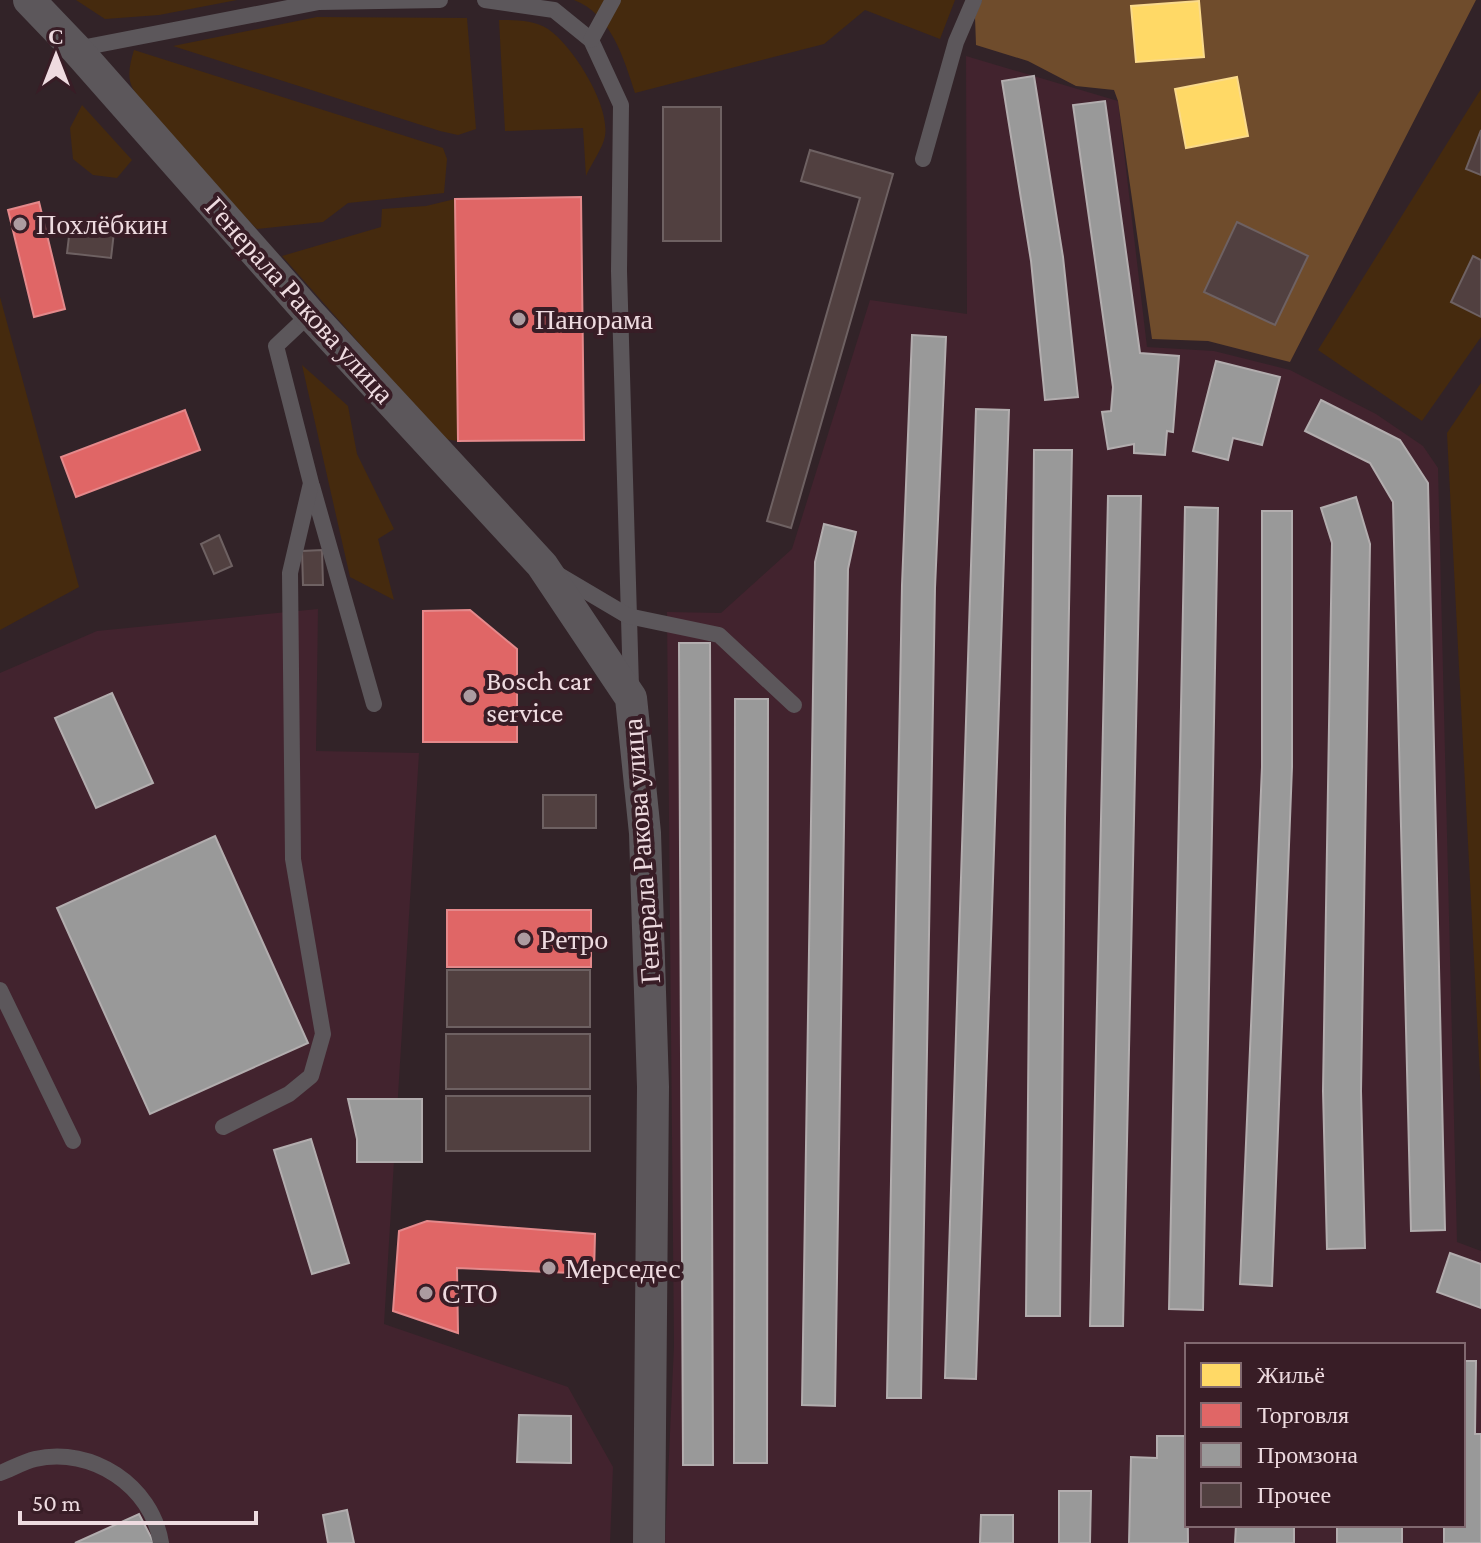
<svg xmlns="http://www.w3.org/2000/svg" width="1481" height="1543" font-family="'Crimson Pro',serif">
  <rect width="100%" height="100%" fill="#322328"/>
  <g fill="#42232e" fill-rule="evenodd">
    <path d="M966,56L1118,101L1147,347L1214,351L1290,370L1376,414L1423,446L1438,468L1457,1242L1481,1251V1543H665L674,1346L667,612L721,613L792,549L870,300L967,314ZM1187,1345H1463V1525H1187Z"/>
    <path d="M318,609L316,751L419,753L384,1324L568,1387L613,1467L610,1543H0V673L97,631Z"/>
  </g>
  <g fill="#452a0e">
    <path d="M76,0H237L159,15L105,19Z"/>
    <path d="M574,0H955L940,39L865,10L824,44L635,93C624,59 611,14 574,0Z"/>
    <path d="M317,17L467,18L476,129L458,135L440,131L173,46Z"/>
    <path d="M499,20C515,20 534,20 548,29C573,46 610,105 605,136C603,148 591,164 586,176L583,128L505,131Z"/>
    <path d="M134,50L443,148L447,159L444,193L348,203L323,222L257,229C232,203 136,109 130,81C128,71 131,60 134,50Z"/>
    <path d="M1481,89V337L1422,421L1318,350Z"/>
    <path d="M82,105L132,160L117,178L93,175L73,159L70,128Z"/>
    <path d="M455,199L458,441L444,439L282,256L381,227L382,209L426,206Z"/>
    <path d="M0,297L79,587L0,630Z"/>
    <path d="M302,365L348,406L357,454L394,529L378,539L394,600L350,577Z"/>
    <path d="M1481,383V1096L1447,433Z"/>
  </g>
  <path fill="#6f4c2c" d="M982,0H1476L1290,362L1208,341L1152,339L1118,101L1114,90L1076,86L1028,61L976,45L975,17Z"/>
  <g fill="#ffd966" stroke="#fada8b" stroke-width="2">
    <path d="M1199,1L1204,57L1136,62L1131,6Z"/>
    <path d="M1237,77L1248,136L1186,148L1175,89Z"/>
  </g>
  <g fill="#e06666" stroke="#e4898b" stroke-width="2">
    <path d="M581,197L584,440L458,441L455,199Z"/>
    <path d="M39,202L65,309L34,317L8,210Z"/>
    <path d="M185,410L200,450L76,497L61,457Z"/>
    <path d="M470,610L517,649V742H423V611Z"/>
    <rect x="447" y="910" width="144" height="57"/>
    <path d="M427,1221L595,1234L594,1274L457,1268L458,1333L393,1311L399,1231Z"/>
  </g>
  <g fill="#999" stroke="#b2adae" stroke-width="2">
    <path d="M1034,76L1063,257L1078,397L1045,400L1031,261L1002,81Z"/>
    <path d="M1105,101L1140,353L1179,356L1173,432L1167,431L1165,455L1134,453V444L1108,449L1102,412L1111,411L1113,387L1073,105Z"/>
    <path d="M912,335L946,337L935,588L921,1398H887L902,585Z"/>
    <path d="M1216,361L1280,377L1262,445L1233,438L1228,460L1193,451Z"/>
    <path d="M1321,400L1400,440L1428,483L1445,1230L1411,1231L1393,502L1370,463L1305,431Z"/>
    <path d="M976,409L1009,410L976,1379L945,1378Z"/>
    <path d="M1034,450H1072L1065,819L1060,1316H1026Z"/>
    <path d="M1108,496H1141L1123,1326H1090Z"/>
    <path d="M1356,497L1370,544L1361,1091L1365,1248L1327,1249L1323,1091L1332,543L1321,508Z"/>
    <path d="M1185,507L1218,508L1203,1310L1169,1309Z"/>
    <path d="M1262,511H1292V767L1272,1286L1240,1284L1262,767Z"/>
    <path d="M824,524L856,532L848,569L835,1406L802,1405L815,562Z"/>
    <path d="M679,643H710L713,1465H683Z"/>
    <path d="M112,693L153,783L96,808L55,718Z"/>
    <path d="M735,699H768L767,1463H734Z"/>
    <path d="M215,836L308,1043L150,1114L57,908Z"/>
    <path d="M348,1099H422V1162H357V1139Z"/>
    <path d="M311,1139L349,1263L312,1274L274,1150Z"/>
    <path d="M1450,1253L1481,1264V1308L1437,1292Z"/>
    <path d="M1463,1361H1476L1475,1434H1481V1543H1444V1525H1463Z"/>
    <path d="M519,1415L571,1416V1463L517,1462Z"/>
    <path d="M1157,1436H1187L1188,1543H1129L1131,1457L1157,1458Z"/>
    <path d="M1059,1491H1091L1090,1543H1059Z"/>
    <path d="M347,1510L354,1543H328L323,1515Z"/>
    <path d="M139,1514L154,1543H75Z"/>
    <path d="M981,1515H1013V1543H980Z"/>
    <path d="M1236,1525H1294V1543H1235Z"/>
    <rect x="1337" y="1525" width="65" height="18"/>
  </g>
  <g fill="#514040" stroke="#6e6162" stroke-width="2">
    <rect x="663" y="107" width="58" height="134"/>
    <path d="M1481,130V175L1466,169Z"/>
    <path d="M810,150L893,174L791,528L767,521L860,198L801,181Z"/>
    <path d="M1237,222L1308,256L1275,325L1204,292Z"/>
    <path d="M70,228L114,232L111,258L67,253Z"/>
    <path d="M1473,256L1481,260V317L1451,302Z"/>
    <path d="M219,535L232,566L214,574L201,544Z"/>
    <path d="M322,550L323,585H303L302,551Z"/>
    <rect x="543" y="795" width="53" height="33"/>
    <rect x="447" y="970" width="143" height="57"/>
    <rect x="446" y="1034" width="144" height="55"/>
    <rect x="446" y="1096" width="144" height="55"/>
  </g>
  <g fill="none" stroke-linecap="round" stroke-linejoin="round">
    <g stroke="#5c575b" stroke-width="16">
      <path d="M485,0L554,10L591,40L621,105L619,271L631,687"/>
      <path d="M591,40L613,0"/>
      <path d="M76,49L319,2L440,0"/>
      <path d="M923,159L956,42L974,0"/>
      <path d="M312,486L374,704"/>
      <path d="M557,574L628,616L719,635L794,705"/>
      <path d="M0,990L73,1141"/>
      <path d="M223,1127L289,1094L311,1076L323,1034L293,859L290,573L311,483L276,346L310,314"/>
      <path d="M0,1473C11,1469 23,1462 35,1459C92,1446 152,1486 161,1543"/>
    </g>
    <path stroke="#5c575b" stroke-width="32" d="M29,0L76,49L310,314L542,565L631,698L645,833L653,1087L649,1543"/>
  </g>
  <g fill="#ac9ba0" stroke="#381d26" stroke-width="3">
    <circle cx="20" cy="224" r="8"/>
    <circle cx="519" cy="319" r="8"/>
    <circle cx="470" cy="696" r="8"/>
    <circle cx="524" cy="939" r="8"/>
    <circle cx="549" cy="1268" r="8"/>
    <circle cx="426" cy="1293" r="8"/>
  </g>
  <g text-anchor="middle" stroke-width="8" stroke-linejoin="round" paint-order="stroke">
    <g font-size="28" fill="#eedbe0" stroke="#381d26" text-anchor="start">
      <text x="36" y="234">Похлёбкин</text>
      <text x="535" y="329">Панорама</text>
      <text x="486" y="690">Bosch car<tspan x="486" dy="32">service</tspan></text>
      <text x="540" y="949">Ретро</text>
      <text x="565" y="1278">Мерседес</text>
      <text x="442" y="1303">СТО</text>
    </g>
    <g font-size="28" fill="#eedbe0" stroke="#381d26">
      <text transform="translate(300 300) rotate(48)" y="10">Генерала Ракова улица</text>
      <text transform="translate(641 851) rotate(-94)" y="10">Генерала Ракова улица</text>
    </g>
  </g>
  <rect x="1185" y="1343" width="280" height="184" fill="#381d26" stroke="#816970" stroke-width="2"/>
  <rect x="1201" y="1363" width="40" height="24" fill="#ffd966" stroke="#816970" stroke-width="2"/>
  <text x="1257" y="1383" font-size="24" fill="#eedbe0">Жильё</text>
  <rect x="1201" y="1403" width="40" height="24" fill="#e06666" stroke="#816970" stroke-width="2"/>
  <text x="1257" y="1423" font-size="24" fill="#eedbe0">Торговля</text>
  <rect x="1201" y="1443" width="40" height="24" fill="#999999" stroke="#816970" stroke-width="2"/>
  <text x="1257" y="1463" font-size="24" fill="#eedbe0">Промзона</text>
  <rect x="1201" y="1483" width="40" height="24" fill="#514040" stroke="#816970" stroke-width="2"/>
  <text x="1257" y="1503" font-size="24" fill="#eedbe0">Прочее</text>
  <g transform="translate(56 56)" stroke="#381d26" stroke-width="6" paint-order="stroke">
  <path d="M0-6L14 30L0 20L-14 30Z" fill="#eedbe0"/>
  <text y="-12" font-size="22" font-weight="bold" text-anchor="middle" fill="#eedbe0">С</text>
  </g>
  <path d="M20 1511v12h236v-12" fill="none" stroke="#eedbe0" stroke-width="4"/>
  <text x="32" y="1511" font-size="24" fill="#eedbe0" stroke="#381d26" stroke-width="6" paint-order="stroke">50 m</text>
</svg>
